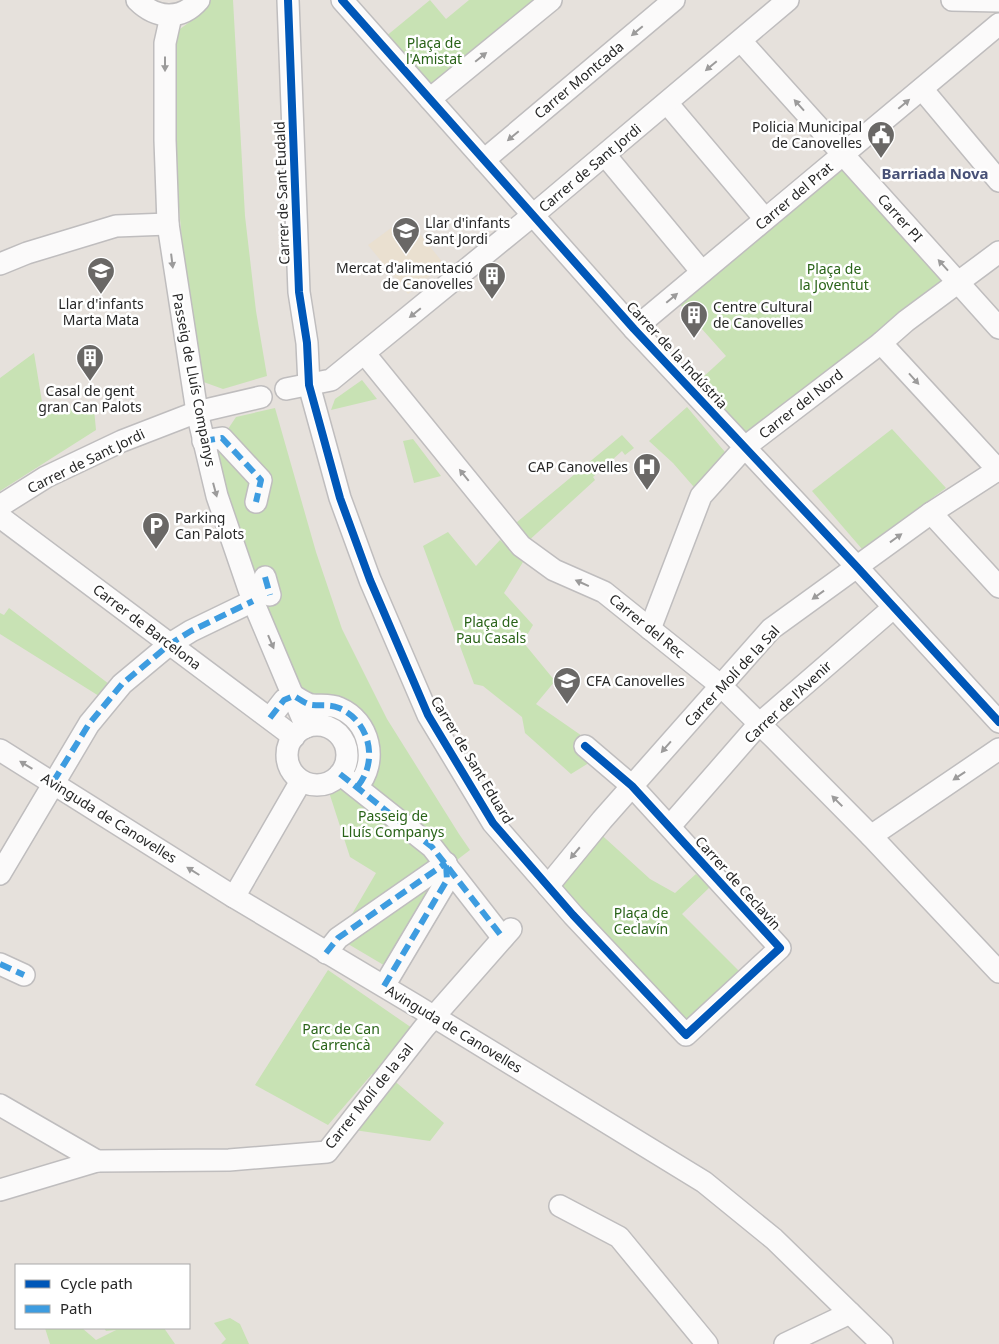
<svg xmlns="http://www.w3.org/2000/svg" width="999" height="1344" font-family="'Noto Sans',sans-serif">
  <rect width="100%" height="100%" fill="#e6e1dc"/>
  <path fill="#eae0d0" d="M406,217L444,264L408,294L368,245Z"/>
  <g fill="#c8e2b4">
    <path d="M211,0H233L245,216L256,311L267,376L223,389L198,380L183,253L172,125L173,34L202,13Z"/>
    <path d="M430,0L446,19L469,0H551L430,99L379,42Z"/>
    <path d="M847,163L955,285L745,447L690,389L726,356L677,301Z"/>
    <path d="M34,353L43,408L94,409L96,430L0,491V378Z"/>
    <path d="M362,380L377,399L331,410L335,399Z"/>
    <path d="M687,407L730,458L700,494L673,463L649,441Z"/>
    <path d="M275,408L316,552L342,629L387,719L459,834L470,850L453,863L387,967L338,938L376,873L350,857L327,786C346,782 349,761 350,744L329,724L310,723L203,441L222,438L236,417Z"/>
    <path d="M892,429L946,488L862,549L812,491Z"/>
    <path d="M622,435L634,448L625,455L622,451L593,477L595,480L525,544L511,527Z"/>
    <path d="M413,439L441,476L414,483L403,441Z"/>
    <path d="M448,532L476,566L500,540L523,562L504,593L533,625L523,642L555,681L536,704L634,772L619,786L592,761L571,774L525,733L522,717L483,686L474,684L423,546Z"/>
    <path d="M9,608L109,684L99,696L0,634V613L4,615Z"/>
    <path d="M595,829L650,879L675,893L696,874L710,887L682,914L741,973L681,1030L551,882Z"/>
    <path d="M328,970L412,1028L378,1067L444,1123L430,1141L354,1130L386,1088L372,1074L328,1125L255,1085Z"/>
    <path d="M230,1318L240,1324L249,1344H221L226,1339L214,1323Z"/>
    <path d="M45,1328H82L96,1340L116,1330L106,1331L104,1328H164L175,1344H50Z"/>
  </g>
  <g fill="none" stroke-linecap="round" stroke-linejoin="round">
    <defs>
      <g id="minor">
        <path d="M137,0C156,19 181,21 199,0"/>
        <path d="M288,0L299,292L307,343L309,385L340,498L370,580L428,715L493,823L573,915L686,1035L780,948L632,786L585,746"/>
        <path d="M342,0L634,329L857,567L999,722"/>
        <path d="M952,0L999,1"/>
        <path d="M171,16L165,43V140L168,224L197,412L217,496L253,601L306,727"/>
        <path d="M741,41L999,328"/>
        <path d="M922,89L999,181"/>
        <path d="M430,99L551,0"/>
        <path d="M667,103L765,219"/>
        <path d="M605,155L702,272"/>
        <path d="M484,160L674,0"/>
        <path d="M0,264L27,253L116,226L168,224"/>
        <path d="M634,329L999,24"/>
        <path d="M881,343L999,471"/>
        <path d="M365,354L521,546L554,570L604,592L720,685L774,738L871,836L999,972"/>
        <path d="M286,389L331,380L533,215L788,0"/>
        <path d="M203,441L222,438L261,480L256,502"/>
        <path d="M0,506L46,477L122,441L197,412L261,397"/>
        <path d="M931,513L999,587"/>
        <path d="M0,517L294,737"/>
        <path d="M265,577L270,595"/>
        <path d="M650,629L701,496L745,447L881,343L906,321L999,252"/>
        <path d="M270,718L284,700L294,696C299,699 306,704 312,705C321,706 330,704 339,708C370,721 379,762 357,787"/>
        <circle cx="317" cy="755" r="30"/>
        <path d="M0,750L234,897L415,1005L704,1182L774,1239L882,1344"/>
        <path d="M340,774L432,847L503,938"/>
        <path d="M670,826L759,724L893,608"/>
        <path d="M871,836L999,749"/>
        <path d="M0,874L89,724L122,684L170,644L191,631L253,601"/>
        <path d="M548,886L602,820L771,629L931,513L999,469"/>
        <path d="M234,897L301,781"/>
        <path d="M326,953L338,938L446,863"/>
        <path d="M0,964L24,975"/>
        <path d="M384,986L447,880L446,863"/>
        <path d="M0,1105L97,1161"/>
        <path d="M0,1190L97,1161L229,1160L327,1152L424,1028L511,929"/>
        <path d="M560,1206L619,1237L707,1344"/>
        <path d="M785,1344L850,1313"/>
      </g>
    </defs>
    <use href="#minor" stroke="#bfbdbe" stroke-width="24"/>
    <use href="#minor" stroke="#fbfafa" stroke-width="21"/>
    <g stroke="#3d9ce0" stroke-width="6" stroke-dasharray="12 6" stroke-linecap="butt">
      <path d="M203,441L222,438L261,480L256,502"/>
      <path d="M265,577L270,595"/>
      <path d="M270,718L284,700L294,696C299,699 306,704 312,705C321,706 330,704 339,708C370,721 379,762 357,787"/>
      <path d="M340,774L432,847L503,938"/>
      <path d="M53,782L89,724L122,684L170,644L191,631L253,601"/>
      <path d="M326,953L338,938L446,863"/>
      <path d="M0,964L24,975"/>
      <path d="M384,986L447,880L446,863"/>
    </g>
    <defs>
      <g id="cycleway">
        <path d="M288,0L299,292L307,343L309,385L340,498L370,580L428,715L493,823L573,915L686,1035L780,948L632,786L585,746"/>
        <path d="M342,0L634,329L857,567L999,722"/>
      </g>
    </defs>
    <use href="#cycleway" stroke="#fff" stroke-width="11"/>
    <use href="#cycleway" stroke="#0057b8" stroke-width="8"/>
  </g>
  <defs><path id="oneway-solid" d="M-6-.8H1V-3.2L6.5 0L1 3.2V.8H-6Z" transform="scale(1.25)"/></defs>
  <g fill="#9c9b9b">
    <use href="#oneway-solid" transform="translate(637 31) rotate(140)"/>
    <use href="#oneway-solid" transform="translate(481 57) rotate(-39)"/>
    <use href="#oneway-solid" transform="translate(165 64) rotate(90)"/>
    <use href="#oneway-solid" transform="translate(711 66) rotate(140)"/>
    <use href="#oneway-solid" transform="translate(904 104) rotate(-40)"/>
    <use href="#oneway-solid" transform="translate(799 105) rotate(-132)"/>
    <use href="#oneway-solid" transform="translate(513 136) rotate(140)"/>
    <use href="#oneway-solid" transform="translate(172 261) rotate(83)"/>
    <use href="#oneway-solid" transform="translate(943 265) rotate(-132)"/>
    <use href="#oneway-solid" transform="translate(672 298) rotate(-40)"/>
    <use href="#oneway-solid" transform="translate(415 313) rotate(141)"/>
    <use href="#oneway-solid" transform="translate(914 379) rotate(48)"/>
    <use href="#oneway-solid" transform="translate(464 475) rotate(-129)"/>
    <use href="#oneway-solid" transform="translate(215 490) rotate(75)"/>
    <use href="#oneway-solid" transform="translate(896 538) rotate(-36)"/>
    <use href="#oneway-solid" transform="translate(582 583) rotate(-156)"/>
    <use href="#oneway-solid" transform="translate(818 595) rotate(144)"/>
    <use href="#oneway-solid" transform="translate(271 642) rotate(67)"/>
    <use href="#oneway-solid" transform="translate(666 747) rotate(131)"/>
    <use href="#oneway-solid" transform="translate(26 765) rotate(-149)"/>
    <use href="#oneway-solid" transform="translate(959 776) rotate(146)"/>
    <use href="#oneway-solid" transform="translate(837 801) rotate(-135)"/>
    <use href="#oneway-solid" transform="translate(575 853) rotate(130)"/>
    <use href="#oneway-solid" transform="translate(193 871) rotate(-148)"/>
  </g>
  <defs>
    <symbol id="civic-pin" viewBox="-11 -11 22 30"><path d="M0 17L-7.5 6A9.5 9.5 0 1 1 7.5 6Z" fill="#6a6866" stroke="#fff"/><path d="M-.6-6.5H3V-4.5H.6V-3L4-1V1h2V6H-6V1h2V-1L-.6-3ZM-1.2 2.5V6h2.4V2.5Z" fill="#fff"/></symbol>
    <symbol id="school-pin" viewBox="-11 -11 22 30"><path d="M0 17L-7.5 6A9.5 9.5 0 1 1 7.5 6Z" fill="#6a6866" stroke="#fff"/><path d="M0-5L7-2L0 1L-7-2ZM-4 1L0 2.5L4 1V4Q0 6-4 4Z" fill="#fff"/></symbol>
    <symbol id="building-pin" viewBox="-11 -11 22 30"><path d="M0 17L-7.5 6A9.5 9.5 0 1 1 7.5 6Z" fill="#6a6866" stroke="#fff"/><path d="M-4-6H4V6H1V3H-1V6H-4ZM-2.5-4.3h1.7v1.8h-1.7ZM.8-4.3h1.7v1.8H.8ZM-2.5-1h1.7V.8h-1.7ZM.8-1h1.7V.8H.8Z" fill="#fff"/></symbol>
    <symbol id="hospital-pin" viewBox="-11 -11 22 30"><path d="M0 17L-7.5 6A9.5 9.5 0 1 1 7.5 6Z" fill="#6a6866" stroke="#fff"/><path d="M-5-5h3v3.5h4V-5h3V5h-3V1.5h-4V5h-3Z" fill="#fff"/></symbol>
    <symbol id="parking-pin" viewBox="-11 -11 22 30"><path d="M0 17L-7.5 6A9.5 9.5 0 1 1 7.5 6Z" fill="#6a6866" stroke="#fff"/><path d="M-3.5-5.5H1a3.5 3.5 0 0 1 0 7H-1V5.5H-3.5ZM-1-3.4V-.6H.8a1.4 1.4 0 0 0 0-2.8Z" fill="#fff"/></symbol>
  </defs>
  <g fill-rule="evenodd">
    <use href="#civic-pin" x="865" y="119" width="32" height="43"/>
    <use href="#school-pin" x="390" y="215" width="32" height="43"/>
    <use href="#school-pin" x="85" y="255" width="32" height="43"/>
    <use href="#building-pin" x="476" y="260" width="32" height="43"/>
    <use href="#building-pin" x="678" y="299" width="32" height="43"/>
    <use href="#building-pin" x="74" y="342" width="32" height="43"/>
    <use href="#hospital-pin" x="631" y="451" width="32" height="43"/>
    <use href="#parking-pin" x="140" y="510" width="32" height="43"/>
    <use href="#school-pin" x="551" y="665" width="32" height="43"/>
  </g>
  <g text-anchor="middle" stroke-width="5" stroke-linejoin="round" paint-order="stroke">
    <g font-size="14" fill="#296318" stroke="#fff">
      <text x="434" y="48">Plaça de<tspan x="434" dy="16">l'Amistat</tspan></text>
      <text x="834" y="274">Plaça de<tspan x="834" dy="16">la Joventut</tspan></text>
      <text x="491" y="627">Plaça de<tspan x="491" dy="16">Pau Casals</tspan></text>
      <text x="393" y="821">Passeig de<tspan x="393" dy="16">Lluís Companys</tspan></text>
      <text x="641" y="918">Plaça de<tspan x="641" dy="16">Ceclavín</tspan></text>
      <text x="341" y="1034">Parc de Can<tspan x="341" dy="16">Carrencà</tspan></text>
    </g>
    <g font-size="14" fill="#272727" stroke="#fff">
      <text transform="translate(579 80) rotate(-40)" y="5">Carrer Montcada</text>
      <text transform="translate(590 168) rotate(-40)" y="5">Carrer de Sant Jordi</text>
      <text transform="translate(282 193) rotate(-92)" y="5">Carrer de Sant Eudald</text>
      <text transform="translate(794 196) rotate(-40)" y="5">Carrer del Prat</text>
      <text transform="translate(900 218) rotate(48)" y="5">Carrer PI</text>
      <text transform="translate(677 355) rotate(47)" y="5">Carrer de la Indústria</text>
      <text transform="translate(194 380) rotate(79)" y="5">Passeig de Lluís Companys</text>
      <text transform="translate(801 404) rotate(-38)" y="5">Carrer del Nord</text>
      <text transform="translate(86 461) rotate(-26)" y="5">Carrer de Sant Jordi</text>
      <text transform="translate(647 626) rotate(39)" y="5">Carrer del Rec</text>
      <text transform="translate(147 627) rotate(37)" y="5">Carrer de Barcelona</text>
      <text transform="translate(732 676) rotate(-47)" y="5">Carrer Molí de la Sal</text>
      <text transform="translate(788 702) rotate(-43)" y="5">Carrer de l'Avenir</text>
      <text transform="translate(472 760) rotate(59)" y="5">Carrer de Sant Eduard</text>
      <text transform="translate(109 818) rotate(32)" y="5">Avinguda de Canovelles</text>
      <text transform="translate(738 883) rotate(48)" y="5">Carrer de Ceclavin</text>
      <text transform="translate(454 1029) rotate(31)" y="5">Avinguda de Canovelles</text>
      <text transform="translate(369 1096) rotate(-51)" y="5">Carrer Molí de la sal</text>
    </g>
    <g font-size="14" fill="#272727" stroke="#fff" text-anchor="start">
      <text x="862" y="132" text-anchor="end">Policia Municipal<tspan x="862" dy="16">de Canovelles</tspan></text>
      <text x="425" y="228">Llar d'infants<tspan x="425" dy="16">Sant Jordi</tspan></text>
      <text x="473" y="273" text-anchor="end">Mercat d'alimentació<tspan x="473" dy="16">de Canovelles</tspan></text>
      <text x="101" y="309" text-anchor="middle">Llar d'infants<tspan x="101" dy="16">Marta Mata</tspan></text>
      <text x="713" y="312">Centre Cultural<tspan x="713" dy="16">de Canovelles</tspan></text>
      <text x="90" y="396" text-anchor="middle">Casal de gent<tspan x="90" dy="16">gran Can Palots</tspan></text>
      <text x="628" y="472" text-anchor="end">CAP Canovelles</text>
      <text x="175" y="523">Parking<tspan x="175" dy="16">Can Palots</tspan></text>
      <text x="586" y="686">CFA Canovelles</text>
    </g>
    <g font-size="15" font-weight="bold" fill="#485177" stroke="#fff">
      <text x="935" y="179">Barriada Nova</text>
    </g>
  </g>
  <rect x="15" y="1264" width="175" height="65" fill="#ffffff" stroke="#a9a9a9"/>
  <rect x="25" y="1280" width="25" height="8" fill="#0057b8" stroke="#a9a9a9"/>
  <text x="60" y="1289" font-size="15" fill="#272727">Cycle path</text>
  <rect x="25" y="1305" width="25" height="8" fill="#3d9ce0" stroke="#a9a9a9"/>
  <text x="60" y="1314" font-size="15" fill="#272727">Path</text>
</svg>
